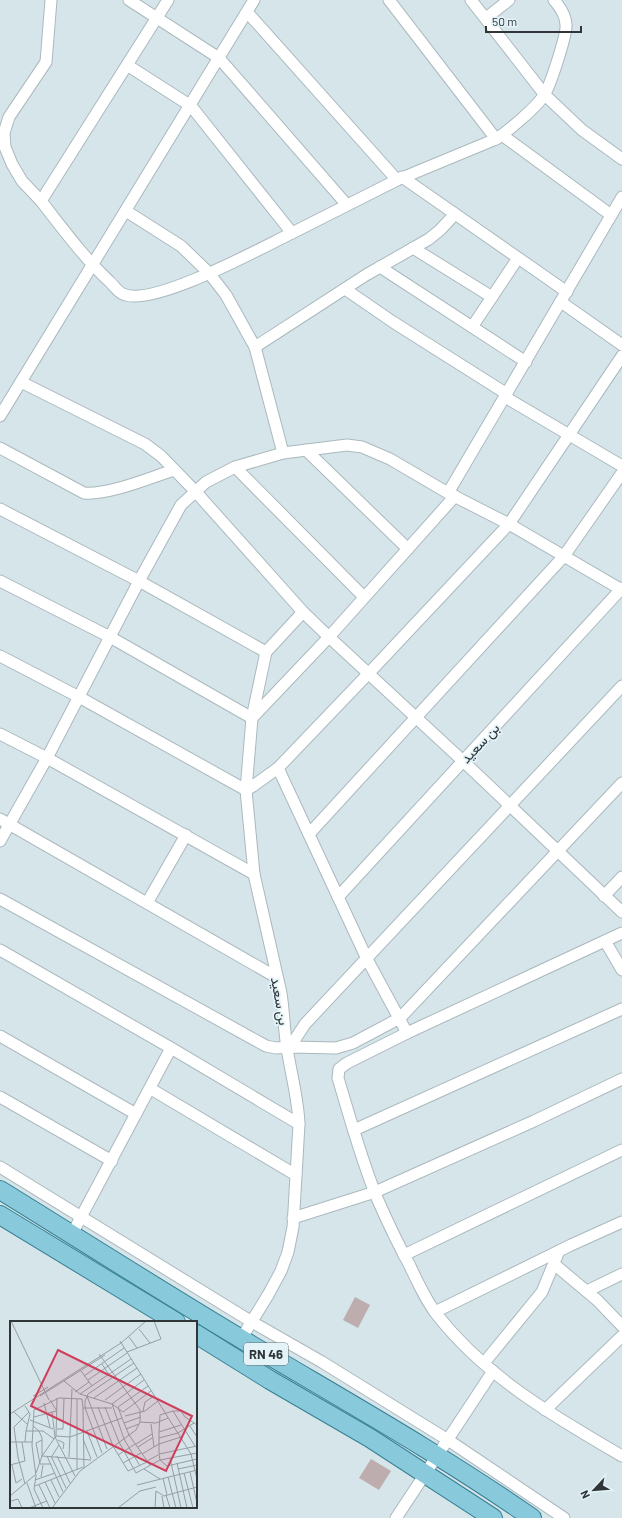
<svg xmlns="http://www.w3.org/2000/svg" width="622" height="1518" font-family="Barlow,Vazirmatn,sans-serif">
  <rect width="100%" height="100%" fill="#d6e5ea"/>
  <g fill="#bdadae">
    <path d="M355,1297L370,1305L358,1328L343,1320Z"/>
    <path d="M371,1459L391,1471L379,1490L359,1478Z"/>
  </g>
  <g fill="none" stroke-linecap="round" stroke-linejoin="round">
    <defs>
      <g id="minor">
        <path d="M129,0L219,58L347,205"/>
        <path d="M471,0L545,95L582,130L622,159"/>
        <path d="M247,12L397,180"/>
        <path d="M486,18L509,0"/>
        <path d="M127,65L191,106L292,233C261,248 152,308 123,294C118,292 114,286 110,282C84,258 63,229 41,201L168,0"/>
        <path d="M502,135L611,215"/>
        <path d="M496,139C507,132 538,106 544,95C550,87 567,34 566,25C566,16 560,7 554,0"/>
        <path d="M402,177L567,292"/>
        <path d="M41,201L22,181L12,164L5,147L4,133L9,117L46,62L51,0"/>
        <path d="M126,211L181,246L209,273L226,295L255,347L283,453"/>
        <path d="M292,233L397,180L496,139L389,0"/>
        <path d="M413,248L492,297"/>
        <path d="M380,267L526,362"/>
        <path d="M345,289L393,322L507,394"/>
        <path d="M561,302L622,345"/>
        <path d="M472,327L518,258"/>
        <path d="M255,347L366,275L429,239L440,230L455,214"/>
        <path d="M21,382L145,444L161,456L195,491L303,612"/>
        <path d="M505,397L622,466"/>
        <path d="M0,416L254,0"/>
        <path d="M0,448L84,493C109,495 149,478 174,470"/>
        <path d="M306,450L408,549"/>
        <path d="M235,467L364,597"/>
        <path d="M448,493L622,197"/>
        <path d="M0,509L139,581L266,652"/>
        <path d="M0,581L110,637L252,718L329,637L463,761L622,912"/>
        <path d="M266,652L252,718L246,790L254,874L281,993C284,1012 284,1030 287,1048C291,1074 298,1098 299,1124"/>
        <path d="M266,652L303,612L329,637L455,496"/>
        <path d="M0,656L79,697L246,790L253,786L278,768L369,673L509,524L622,356"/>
        <path d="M0,734L47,758L254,874"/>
        <path d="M278,768L367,959L407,1033L622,933"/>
        <path d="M0,819L276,977"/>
        <path d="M309,834L564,556L622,473"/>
        <path d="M0,841L47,758L139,581L181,505L206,482L235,467L283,453L347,445L362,447L390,459L448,493L509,524L622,590"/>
        <path d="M604,896L622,877"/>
        <path d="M338,897L622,588"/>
        <path d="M0,899L266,1046L276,1048L290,1047L336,1048L353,1043L400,1018L622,783"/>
        <path d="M147,903L186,835"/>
        <path d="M605,941L622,970"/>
        <path d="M0,950L171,1048L299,1124L293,1227L288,1252L281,1271L268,1295L241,1339"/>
        <path d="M407,1033L347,1063L339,1069L338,1078C350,1118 361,1159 377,1198C387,1221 398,1244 410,1266C418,1283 426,1301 438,1316C487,1378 555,1417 622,1456"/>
        <path d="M0,1036L136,1114"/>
        <path d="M290,1047L305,1024L622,686"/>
        <path d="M151,1089L296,1175"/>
        <path d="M0,1097L112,1161"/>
        <path d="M354,1130L622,1009"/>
        <path d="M0,1167L252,1322L322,1362L448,1440L564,1518"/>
        <path d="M293,1218L375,1192L534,1121L622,1079"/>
        <path d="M72,1234L171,1048"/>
        <path d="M404,1255L622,1150"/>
        <path d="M554,1264L597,1300L622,1326"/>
        <path d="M587,1291L622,1274"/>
        <path d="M435,1312L571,1245L622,1222"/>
        <path d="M484,1363L542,1292L559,1251"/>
        <path d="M545,1410L622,1336"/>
        <path d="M396,1518L493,1371"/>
      </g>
      <g id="primary">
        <path d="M0,1190C81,1240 161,1291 243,1340C340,1398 439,1453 532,1518"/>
        <path d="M0,1215L176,1322"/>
        <path d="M196,1334L270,1380L370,1438L493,1518"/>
      </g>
    </defs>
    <use href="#minor" stroke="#aab9be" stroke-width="13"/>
    <use href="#primary" stroke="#367f92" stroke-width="20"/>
    <use href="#minor" stroke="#fff" stroke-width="11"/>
    <use href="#primary" stroke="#88cadb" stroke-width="18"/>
  </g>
  <g text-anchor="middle" stroke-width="3.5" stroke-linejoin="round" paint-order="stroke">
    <rect fill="#e3f3f8" stroke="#666f72" stroke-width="1" x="244" y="1343" width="44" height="22" rx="3"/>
    <g font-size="13" font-weight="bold" fill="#303638">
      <text x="266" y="1359">RN 46</text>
    </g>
    <g font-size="14" fill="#303638" stroke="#e3f3f8">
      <text transform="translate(480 743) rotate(-47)" y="5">بن سعيد</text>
      <text transform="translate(280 1001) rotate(80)" y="5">بن سعيد</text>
    </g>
  </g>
  <g transform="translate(10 1321)">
    <rect width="187" height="187" fill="#d6e5ea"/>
    <path fill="none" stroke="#949fa3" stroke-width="1" d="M1,0L39,79M129,8L140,22M119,16L127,27M110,20L181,133L187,158M117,31L151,18L144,0M92,43L99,54M71,50L82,65M74,55L114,27M78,59L117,32M54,60L70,73L121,38M65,71L79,61M70,73L102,83L113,91M23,75L38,66M30,75L95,34M77,75L97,128M84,77L127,47M67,78V149M40,79L47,90M95,79L131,53M34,82L40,106M15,85L20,93L16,110M88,86L103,125L118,150L137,141M95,86L109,121L126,152L150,139L187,132M133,90L135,81L144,75M163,90H171L175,96L187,104M4,91L17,103M42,91L45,116L65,155M113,91L141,70M0,93L111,22L136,0M115,95L135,90L148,80M24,96L46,90M112,97L119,114M20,99L43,108M130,101L146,102L158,97M114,102L131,96M141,103L144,126M171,104L149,111L150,94L163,90L185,125M23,105L29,110L32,117V135L81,139M180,105L187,116M47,108H53L54,77M116,108L129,103M77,110L87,136M149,111V133L187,125M119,114L140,144M46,115L60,116L112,97L108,86L138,65M149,117L168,112L184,102M73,118L81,138M32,119L26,122L30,143H41M48,119L54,122L53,128M0,121H22M15,121L16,110H33L44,118M126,123L142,113M149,123L171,116M128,126L142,117M92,132L75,87V80L78,73L124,42M132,133L149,123M149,133L150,139L157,145L187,138M108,134L125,123M37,135L53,171M41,135L56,167M42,135L49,124M47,135L60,162M59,136L62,68M160,137L171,187M137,140L148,134M113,142L131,132M167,142L177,187M0,144L15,140L12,121M2,144L6,162L12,158M130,145L114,118L102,83L134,59M74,147L73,87H102M134,148L150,158M168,148L187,144M180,151L187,182M26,152L32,135L46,115L47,77M174,152L183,187M31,156L33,144M158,156L166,187M153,157L157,174M25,159L45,152M41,159L49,176M35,161L45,182M17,162L26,187M15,163L8,136L4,106L19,91M29,164L40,187M127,164L187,149M25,165L73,146M146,170L154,175L187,166M156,174L160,187M0,175L25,154M152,175L154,187M1,180L8,178L12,187M19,187L37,180M33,187L24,168L26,155L22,125L24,89L49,77L72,78L73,87M42,187L70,150L126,109L130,101V89L89,33M108,187L130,170L146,166M145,187L146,170"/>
    <path fill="#cf3f5b" fill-opacity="0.15" stroke="#cf3f5b" stroke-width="2" d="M48,29L182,95L156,150L21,85Z"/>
    <rect width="187" height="187" fill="none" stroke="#303638" stroke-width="2"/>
  </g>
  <g transform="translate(594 1490) rotate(244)" stroke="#e3f3f8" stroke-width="3" paint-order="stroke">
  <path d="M0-3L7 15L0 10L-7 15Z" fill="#303638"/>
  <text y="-6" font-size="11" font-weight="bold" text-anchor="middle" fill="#303638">N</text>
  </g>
  <path d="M486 26v6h95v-6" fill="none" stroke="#303638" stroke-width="2"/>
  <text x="492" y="26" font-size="12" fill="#303638" stroke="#e3f3f8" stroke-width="3" paint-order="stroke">50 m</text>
</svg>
